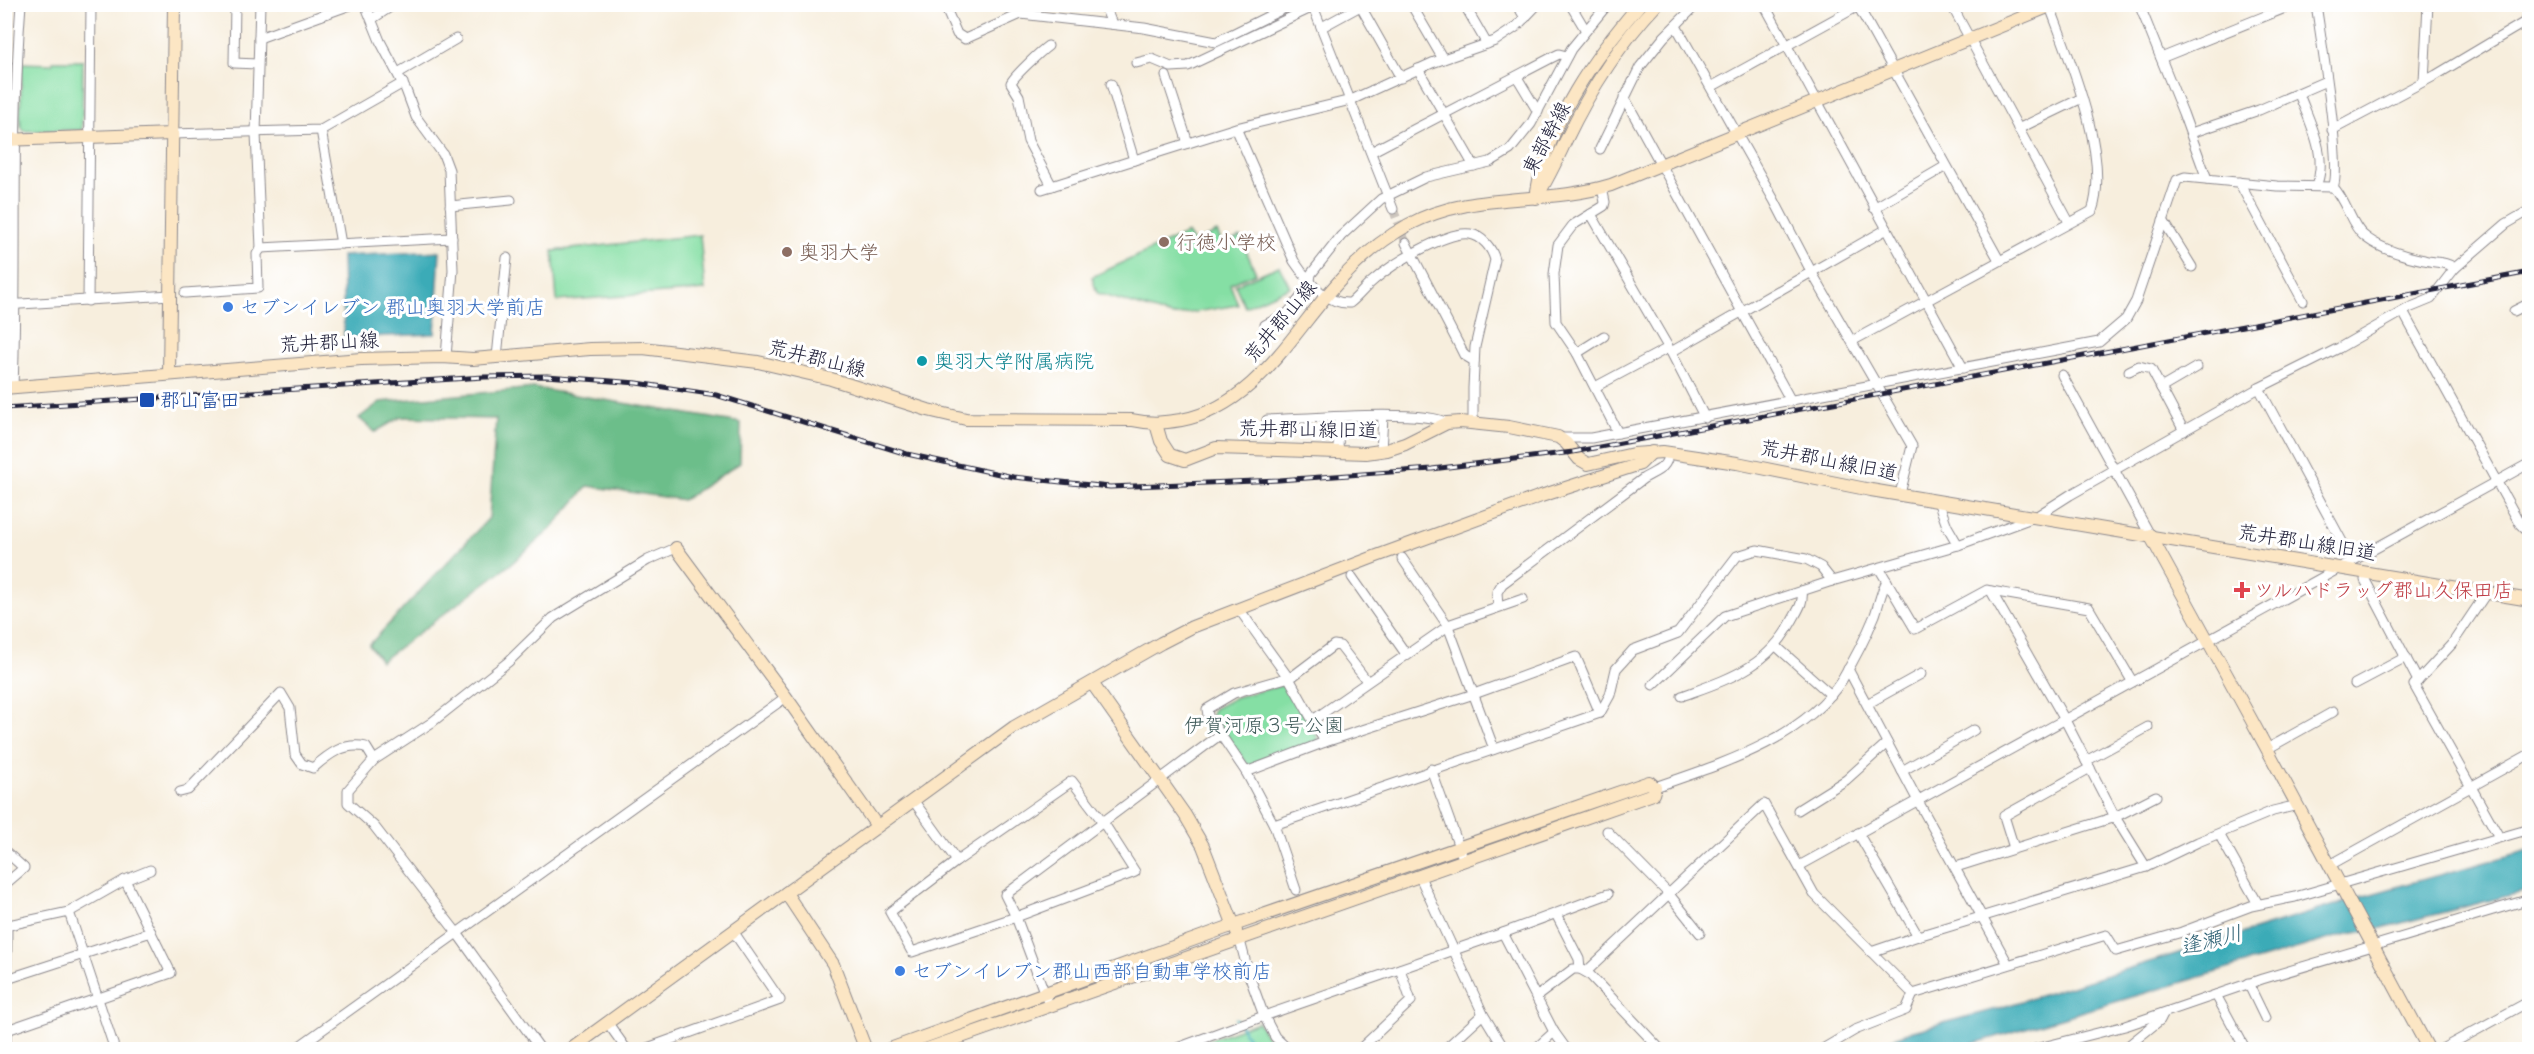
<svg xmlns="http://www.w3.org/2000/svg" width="2534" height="1054" font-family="'Balsamiq Sans','Klee One',sans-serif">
  <rect width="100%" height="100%" fill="#fff"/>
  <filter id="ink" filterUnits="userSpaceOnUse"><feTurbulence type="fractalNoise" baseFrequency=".0167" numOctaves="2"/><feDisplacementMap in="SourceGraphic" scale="12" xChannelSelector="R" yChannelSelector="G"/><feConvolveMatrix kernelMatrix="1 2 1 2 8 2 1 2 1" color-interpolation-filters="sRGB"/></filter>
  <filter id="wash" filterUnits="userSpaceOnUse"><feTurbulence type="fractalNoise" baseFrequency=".008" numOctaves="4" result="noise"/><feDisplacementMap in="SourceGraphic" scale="24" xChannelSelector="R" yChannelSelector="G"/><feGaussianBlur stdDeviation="1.35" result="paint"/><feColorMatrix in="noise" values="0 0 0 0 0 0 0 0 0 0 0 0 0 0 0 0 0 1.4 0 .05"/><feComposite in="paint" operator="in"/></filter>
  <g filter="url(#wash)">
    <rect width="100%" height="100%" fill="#f7eedd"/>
    <g fill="#85dfa4" stroke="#548070" stroke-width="1.5">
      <path d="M53,61H83L82,130L24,131L21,127L20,118L22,63L52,64Z"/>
      <path d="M1217,232L1223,245L1240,237L1256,273L1230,284L1238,305L1172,316L1097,293L1092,277L1187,233L1193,243Z"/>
      <path d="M700,235L705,290L557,301L553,251Z"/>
      <path d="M1279,266L1290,287L1245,307L1235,285Z"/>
      <path d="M1283,685L1288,687L1318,738L1317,743L1252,766L1247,764L1211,714L1213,709L1236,697Z"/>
      <path d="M1258,1022L1272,1045L1277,1049L1181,1050Z"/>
    </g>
    <path fill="#6cbe8a" stroke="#477062" stroke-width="1.5" d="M534,388L741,423L740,463L683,500L588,486L551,529L511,564L381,661L369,645L489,518L496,419L401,417L375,432L359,418L380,402Z"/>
    <g fill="#3babb7" stroke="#2e6679" stroke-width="1.5">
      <path d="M440,251L435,334L344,338L342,256Z"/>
      <path d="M2529,850V889L2527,891L2378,929L2343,935L1955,1049L1862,1050L1913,1031L1996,1009L2364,896Z"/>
    </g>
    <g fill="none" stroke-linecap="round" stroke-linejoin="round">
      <path stroke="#3babb7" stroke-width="3" d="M1236,1019L1247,1036L1251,1050"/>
    </g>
  </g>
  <g filter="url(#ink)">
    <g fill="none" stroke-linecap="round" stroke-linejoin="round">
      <path stroke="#ccc5bd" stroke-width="9" stroke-dasharray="9 4.5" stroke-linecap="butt" d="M1393,209L1406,243"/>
      <defs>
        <g id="street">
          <path d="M235,4L234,63L257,64"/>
          <path d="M365,4L380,41L406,90L416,117L443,154L449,170L453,270L446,357"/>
          <path d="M944,4L957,34L965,39L1021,14L1144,28L1216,42L1293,4"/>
          <path d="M1104,4L1112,24"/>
          <path d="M1312,4L1393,209"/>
          <path d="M1411,4L1443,59"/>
          <path d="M1464,4L1487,44"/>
          <path d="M1517,4L1525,18"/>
          <path d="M1570,4L1585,29"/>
          <path d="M1764,4L1963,368"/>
          <path d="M1857,4L1999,260"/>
          <path d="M1951,4L2069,222"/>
          <path d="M2139,4L2183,113L2207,179"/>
          <path d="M2316,4C2320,33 2343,169 2333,187"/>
          <path d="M1361,7L1401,78"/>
          <path d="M372,19L395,4"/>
          <path d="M1676,26L1774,200L1812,273L1912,446L1900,494"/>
          <path d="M1322,27L1364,4"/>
          <path d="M259,38L353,4"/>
          <path d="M1048,46C1041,51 1013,77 1011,83L1019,96L1028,141L1052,186"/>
          <path d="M2161,58L2295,4"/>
          <path d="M1136,63L1152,59L1171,67L1188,66L1313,7"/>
          <path d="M1418,69L1474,166"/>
          <path d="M398,73L456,39"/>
          <path d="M1166,76L1188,143"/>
          <path d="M1517,77L1538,112"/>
          <path d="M2424,81L2428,4"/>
          <path d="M1111,84L1134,160"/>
          <path d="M1711,87L1862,4"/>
          <path d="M2299,94C2309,121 2329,157 2316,186"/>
          <path d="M1624,97L1791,401"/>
          <path d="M1236,128L1294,261C1306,279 1327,305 1350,303C1359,296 1365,287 1374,280C1391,265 1447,230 1470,234C1482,236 1492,248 1495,260L1475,347L1473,388V423"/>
          <path d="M2018,129L2082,98"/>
          <path d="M321,130L341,244"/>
          <path d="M2332,130L2436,75L2530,19"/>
          <path d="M2191,133L2259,110L2326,81"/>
          <path d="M172,134L321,130L403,83"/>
          <path d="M1600,149L1640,67L1664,37L1697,4"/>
          <path d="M1371,152L1551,58L1559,54L1567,56"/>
          <path d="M2239,182L2303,301"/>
          <path d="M1602,188L1605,202L1604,206L1573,225L1558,245L1554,274L1556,322L1577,353L1618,433"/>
          <path d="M1042,189L1236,128L1351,100L1432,63L1495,41L1516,27L1538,4"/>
          <path d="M450,206L511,200"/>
          <path d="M1874,208L1946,166"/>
          <path d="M1591,214L1671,352L1705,418"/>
          <path d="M2163,220L2192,267"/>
          <path d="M1406,243L1460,347L1464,355L1474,361"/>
          <path d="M261,248L452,238"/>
          <path d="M185,293L258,288L257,254L261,248L256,133L260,4"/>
          <path d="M88,301L91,4"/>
          <path d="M4,305L171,295"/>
          <path d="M2514,311L2530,303"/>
          <path d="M2403,312L2520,524L2530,534"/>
          <path d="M1265,325L1288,313L1309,287L1311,274L1341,236L1381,199L1426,177L1490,162L1510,150L1531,124L1571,49L1608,4"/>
          <path d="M1852,341L2092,211C2111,157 2069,58 2049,4"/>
          <path d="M1671,352L1887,229"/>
          <path d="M1577,353L1604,336"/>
          <path d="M497,357L507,258"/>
          <path d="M2129,371L2139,366L2151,369L2184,431"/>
          <path d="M2062,375L2150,535"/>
          <path d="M13,387C18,260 11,131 21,4"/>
          <path d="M1595,387L1668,348"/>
          <path d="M2161,388L2197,367"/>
          <path d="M2259,388L2352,560"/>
          <path d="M1267,420C1300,419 1424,408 1447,423"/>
          <path d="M1561,438H1591L2099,342L2126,319L2136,301L2177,180L2185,177L2277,186L2333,187C2346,200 2351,225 2363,235C2378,248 2404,256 2424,260C2434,263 2446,261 2455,268"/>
          <path d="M1381,451L1383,417"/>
          <path d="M1338,452L1339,417"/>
          <path d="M1938,501L1947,526L1958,545"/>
          <path d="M1402,558L1448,626L1494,749"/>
          <path d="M1879,568L1915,629L1987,590L1991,591L2065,720L2115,817L2146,867"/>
          <path d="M2367,572L2365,580L2418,681"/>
          <path d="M1352,577L1406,654"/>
          <path d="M1991,591L2089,608L2132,681"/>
          <path d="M2487,592L2452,644L2414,685L2499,837"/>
          <path d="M1498,607L1497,592L1502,584L1644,478C1656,471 1668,468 1668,453"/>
          <path d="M1239,609L1290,680L1325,742L1474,694L1576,657L1600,713"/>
          <path d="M1776,646L1831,695"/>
          <path d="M1848,669L1918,801L2008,964"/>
          <path d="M2355,684L2406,657"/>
          <path d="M1653,685L1725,616L1832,581L1958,545L2037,516L2070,495L2259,388L2339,348L2409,308L2431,299L2455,268L2506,224L2530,210"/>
          <path d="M1682,696C1728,679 1767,668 1792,621C1797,611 1804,603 1802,591"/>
          <path d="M1867,704L1921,674"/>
          <path d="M1313,720L1451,624L1523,599"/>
          <path d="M1325,742L1246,772L1208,716L1207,709L1234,693L1293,676L1334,645L1340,646L1367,681"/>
          <path d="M2267,749L2333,712"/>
          <path d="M2086,761L2148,727"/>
          <path d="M1431,769L1464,861"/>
          <path d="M1902,771L1974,730"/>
          <path d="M1246,772L1274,825L1600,713L1610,695L1616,669L1633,650L1678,633L1737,556L1757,550L1806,559L1821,567L1832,581"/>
          <path d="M1072,781L1103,822L1135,872L1016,917L912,952L890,912L957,861Z"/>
          <path d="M1655,787C1718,765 1803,740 1842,680C1854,660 1866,637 1875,615C1879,604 1881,591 1887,581"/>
          <path d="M180,792L188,790L281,693L290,708L295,754L302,764L313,768C329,754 344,742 366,747L374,760"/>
          <path d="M913,800L957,861"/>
          <path d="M1798,810L1846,780L1887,743"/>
          <path d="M1274,825L1296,890"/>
          <path d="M1607,831L1668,893L1700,933"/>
          <path d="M1858,833L1918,936L2146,867L2198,842L2273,811L2298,805"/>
          <path d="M2219,834L2258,904"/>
          <path d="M2014,848L2004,816L2090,768"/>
          <path d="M4,850L24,868L4,885"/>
          <path d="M2330,865L2530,754"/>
          <path d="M1799,866L2530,463"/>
          <path d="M1956,867L2115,817L2156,796"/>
          <path d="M1420,877L1483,1014L1505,1050"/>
          <path d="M69,912L115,1050"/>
          <path d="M1556,914L1579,959L1580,969L1589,974L1661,1050"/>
          <path d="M4,926L69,912L125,880L150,870"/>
          <path d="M1503,933L1554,1032L1567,1050"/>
          <path d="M1871,952L1918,936"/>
          <path d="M1586,972L1764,804L1814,894L1913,994"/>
          <path d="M7,979L151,932"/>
          <path d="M2248,983L2265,1018"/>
          <path d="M2216,995L2246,1050"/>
          <path d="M1536,997L1573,969H1580"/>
          <path d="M1049,1005L1016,917L1005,895L1221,734"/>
          <path d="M607,1022L627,1050"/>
          <path d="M7,1030L171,973L125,880"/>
          <path d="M6,1050L7,925"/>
          <path d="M294,1050L786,697"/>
          <path d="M541,1050L457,933L374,826L348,803V790L374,760L431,723L508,662L553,618L648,560L676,548"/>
          <path d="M642,1050L780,1000L733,931"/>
          <path d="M1172,1050L1264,1016L1249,975L1239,937"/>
          <path d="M1289,1050L1275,1037L1264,1016L1503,933L1608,894"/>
          <path d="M1359,1050L1411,1001L1400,969"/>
          <path d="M1444,1050L1483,1014"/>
          <path d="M1534,1050L1554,1032"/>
          <path d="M1821,1050L1855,1030L1906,1010L1913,994L2106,935L2116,951L2182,932L2251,906L2295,897L2530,829"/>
          <path d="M2031,1050L2125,1026L2262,979L2530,899"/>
          <path d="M2123,1050L2160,1020L2163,1014"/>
          <path d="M2440,1050L2530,1001"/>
        </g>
        <g id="secondary">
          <path d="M4,140L172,134"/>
          <path d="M1537,191C1548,121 1595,56 1640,4"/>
          <path d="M1536,198C1548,179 1557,160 1566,140C1589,92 1620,43 1657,4"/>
          <path d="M169,374L174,4"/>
          <path d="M4,388L361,359L442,357L473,359L590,349L643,348L758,362L831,379L928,410L966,419L1132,420C1150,424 1163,423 1181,420C1260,405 1295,325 1347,273C1365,254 1385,238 1408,225C1473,190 1542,206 1611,185L2055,4"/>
          <path d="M1156,424L1161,441L1170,455L1185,460L1216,448L1366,453L1387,450L1405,444L1447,423L1461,422L1509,427L1558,437L1566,443L1579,459L1588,464L1633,454L1663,452L1737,463L1871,490L2530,600"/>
          <path d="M2150,535L2252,721L2429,1050"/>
          <path d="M676,548L786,697L877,826"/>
          <path d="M1092,683L1185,815L1203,846L1236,931"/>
          <path d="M786,893L833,964L866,1050"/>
          <path d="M570,1050L1014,727L1161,643L1192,627L1374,557L1541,496L1640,464L1652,452"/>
          <path d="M887,1050L1234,925L1649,782L1655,787L1653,794L924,1050"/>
        </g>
      </defs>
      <use href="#street" stroke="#8c888c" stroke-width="11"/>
      <use href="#secondary" stroke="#8c888c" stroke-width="14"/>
      <use href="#street" stroke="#fff" stroke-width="9"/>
      <use href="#secondary" stroke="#fce6c4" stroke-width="12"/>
      <defs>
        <path id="rail" d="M4,408L484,377L547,376L637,383L716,395L907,454L1013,477L1110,487L1279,480L1432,469L1573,452L2530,272"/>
      </defs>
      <use href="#rail" stroke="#22223b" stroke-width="5"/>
      <use href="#rail" stroke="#fff" stroke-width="3" stroke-dasharray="9" stroke-linecap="butt"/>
    </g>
  </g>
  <g fill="#8d6e63" stroke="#fff" stroke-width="2">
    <circle cx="1164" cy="242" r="6"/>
    <circle cx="787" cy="252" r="6"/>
  </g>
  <g fill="#3f7fe0" stroke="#fff" stroke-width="2">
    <circle cx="228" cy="307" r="6"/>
    <circle cx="900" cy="971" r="6"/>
  </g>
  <circle fill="#0f9aa8" stroke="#fff" stroke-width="2" cx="922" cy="361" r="6"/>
  <rect fill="#1a4fb4" stroke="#fff" stroke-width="2" x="139" y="392" width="16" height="16" rx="3"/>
  <path fill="#e0444e" stroke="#fff" stroke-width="2" d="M2239 581h6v6h6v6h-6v6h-6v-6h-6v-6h6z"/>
  <g text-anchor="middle" stroke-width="6" stroke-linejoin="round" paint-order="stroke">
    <g font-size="20" fill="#22223b" stroke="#fff">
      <text transform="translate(1546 138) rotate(-62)" y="7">東部幹線</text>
      <text transform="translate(1280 321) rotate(-50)" y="7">荒井郡山線</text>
      <text transform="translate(329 342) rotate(-3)" y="7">荒井郡山線</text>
      <text transform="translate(817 358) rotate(14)" y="7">荒井郡山線</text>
      <text transform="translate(1308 429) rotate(1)" y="7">荒井郡山線旧道</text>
      <text transform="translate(1829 460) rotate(11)" y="7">荒井郡山線旧道</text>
      <text transform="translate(2307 542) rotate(9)" y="7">荒井郡山線旧道</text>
    </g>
    <g font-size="20" fill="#785e54" stroke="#fff" text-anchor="start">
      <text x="1176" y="249">行徳小学校</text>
      <text x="799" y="259">奥羽大学</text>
    </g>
    <g font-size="20" fill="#366cbe" stroke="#fff" text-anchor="start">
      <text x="240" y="314">セブンイレブン 郡山奥羽大学前店</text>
      <text x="912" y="978">セブンイレブン郡山西部自動車学校前店</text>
    </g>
    <g font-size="20" fill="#0d838f" stroke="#fff" text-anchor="start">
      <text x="934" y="368">奥羽大学附属病院</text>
    </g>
    <g font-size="20" fill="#164399" stroke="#fff" text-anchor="start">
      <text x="160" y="407">郡山富田</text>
    </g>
    <g font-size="20" fill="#be3a42" stroke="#fff" text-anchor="start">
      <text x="2254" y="597">ツルハドラッグ郡山久保田店</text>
    </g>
    <g font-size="20" fill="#405b5a" stroke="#fff">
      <text x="1264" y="732">伊賀河原３号公園</text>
    </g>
    <g font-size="21" font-style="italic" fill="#2d6073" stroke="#fff">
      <text transform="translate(2211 940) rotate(-14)" y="7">逢瀬川</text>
    </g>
  </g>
  <rect width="2534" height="1054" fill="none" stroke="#fff" stroke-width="24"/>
</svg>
